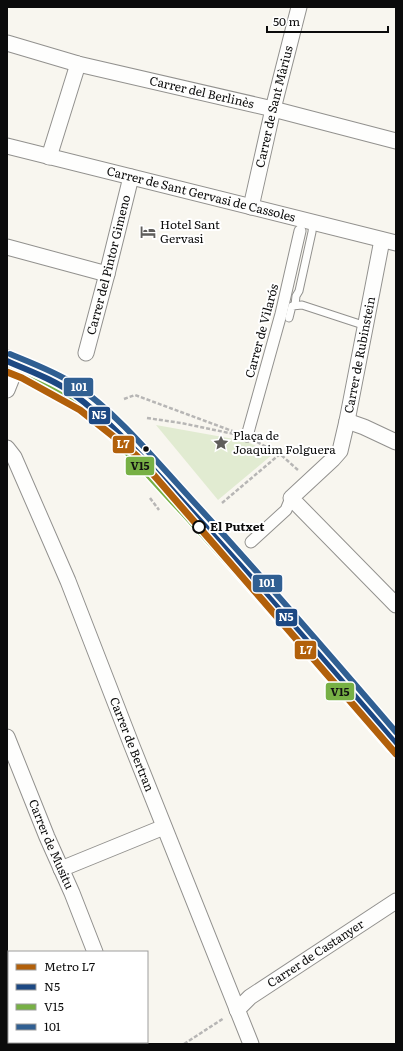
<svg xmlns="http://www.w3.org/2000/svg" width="403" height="1051" font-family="Literata,serif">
  <rect width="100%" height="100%" fill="#f8f6ef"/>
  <path fill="#e1ebd1" d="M156,425L245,441L273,454L218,500Z"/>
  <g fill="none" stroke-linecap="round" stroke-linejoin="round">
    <defs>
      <g id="service">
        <path d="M295,305L296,296L299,291L312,232L313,222"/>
        <path d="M289,318L292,306L302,305L366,326"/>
      </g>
      <g id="pedestrian">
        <path d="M247,436L281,314L300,231"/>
        <path d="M251,542L286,510L291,498"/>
      </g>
      <g id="minor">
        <path id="s1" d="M7,43L78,64L273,109L396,141"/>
        <path id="s2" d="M7,146L396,243"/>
        <path d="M49,157L78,64"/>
        <path id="s3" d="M251,207L273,109L299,7"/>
        <path d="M382,240L347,421L340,451L333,459L291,498L396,605"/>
        <path d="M7,247L107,274"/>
        <path id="s4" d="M86,353L107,274L131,177"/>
        <path d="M7,390L17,365"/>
        <path d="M347,421L364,427L396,442"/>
        <path id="s5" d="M7,448L14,457L68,581L132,746L251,1044"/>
        <path id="s6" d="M7,737L47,837L72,893L95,952"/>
        <path d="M61,869L164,827"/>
        <path id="s7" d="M237,1010L250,997L396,901"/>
        <path d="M130,1042V1044"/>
      </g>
      <path id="secondary" d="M7,361L54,382L71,392L106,420L139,454L240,564L396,744"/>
    </defs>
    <use href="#service" stroke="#92918e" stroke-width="9"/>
    <use href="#pedestrian" stroke="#92918e" stroke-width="13"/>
    <use href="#minor" stroke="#92918e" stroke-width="17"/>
    <use href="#secondary" stroke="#888784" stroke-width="23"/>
    <g stroke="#b7b6b5" stroke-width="2.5" stroke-dasharray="4 2" stroke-linecap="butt">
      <path d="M124,399L135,395L235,432"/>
      <path d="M147,418L181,423L234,434"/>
      <path d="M257,442L280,454"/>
      <path d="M150,498L159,510"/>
      <path d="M222,503L280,454L299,471"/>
      <path d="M184,1044L224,1018"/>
    </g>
    <use href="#service" stroke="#fefefd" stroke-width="7"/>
    <use href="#pedestrian" stroke="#fefefd" stroke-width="11"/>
    <use href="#minor" stroke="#fefefd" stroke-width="15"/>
    <use href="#secondary" stroke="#f3f2e9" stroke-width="21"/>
    <defs>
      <path id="bus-1" d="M7,361C29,371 53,379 72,393C118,427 154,471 192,512C262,588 329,666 396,744"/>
      <path id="bus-2" d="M7,370C27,379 49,386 67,399C111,430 146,474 183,513C253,590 321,670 390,749"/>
      <path id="bus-3" d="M10,354C32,363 56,372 76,385C120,416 155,460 192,500C262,576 329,654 396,732"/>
    </defs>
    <use href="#bus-1" stroke="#fff" stroke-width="9"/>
    <use href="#bus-2" stroke="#fff" stroke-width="9"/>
    <use href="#bus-3" stroke="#fff" stroke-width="9"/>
    <use href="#bus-1" stroke="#1c4883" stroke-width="6"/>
    <use href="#bus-2" stroke="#77b045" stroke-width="6"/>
    <use href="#bus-3" stroke="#305f92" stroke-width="6"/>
    <defs>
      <path id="metro-1" d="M7,372L22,378L80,410L128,448L139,458L396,754"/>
    </defs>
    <use href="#metro-1" stroke="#fff" stroke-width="10"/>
    <use href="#metro-1" stroke="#b2600b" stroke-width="7"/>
  </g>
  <defs>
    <symbol id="hotel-bare" viewBox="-9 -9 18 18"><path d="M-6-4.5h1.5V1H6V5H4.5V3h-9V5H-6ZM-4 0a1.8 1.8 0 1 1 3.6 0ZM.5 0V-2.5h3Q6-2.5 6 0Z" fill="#5e5d5b" stroke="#fff" stroke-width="2.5" paint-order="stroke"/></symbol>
    <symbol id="sight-bare" viewBox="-9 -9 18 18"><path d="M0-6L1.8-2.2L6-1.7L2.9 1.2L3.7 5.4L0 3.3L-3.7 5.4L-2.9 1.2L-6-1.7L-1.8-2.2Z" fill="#5e5d5b" stroke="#fff" stroke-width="2.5" paint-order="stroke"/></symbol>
  </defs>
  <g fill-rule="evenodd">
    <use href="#hotel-bare" x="137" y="221" width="22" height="22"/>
    <use href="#sight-bare" x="210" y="432" width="22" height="22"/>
  </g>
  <circle fill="#0b0b0b" stroke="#fff" stroke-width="1.5" cx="146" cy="449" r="3.5"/>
  <circle fill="#fff" stroke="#0b0b0b" stroke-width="2" cx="199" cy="527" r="6"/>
  <g text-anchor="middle" stroke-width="4" stroke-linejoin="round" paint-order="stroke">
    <g font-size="12" fill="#0b0b0b" stroke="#fff">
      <text dy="4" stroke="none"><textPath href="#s1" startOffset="201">Carrer del Berlinès</textPath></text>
      <text dy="4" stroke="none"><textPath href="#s3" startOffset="103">Carrer de Sant Màrius</textPath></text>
      <text dy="4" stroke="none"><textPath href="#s2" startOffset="200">Carrer de Sant Gervasi de Cassoles</textPath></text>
      <text dy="4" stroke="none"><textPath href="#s4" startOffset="91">Carrer del Pintor Gimeno</textPath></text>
      <text transform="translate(262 331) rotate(-75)" y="4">Carrer de Vilarós</text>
      <text transform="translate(360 355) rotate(-79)" y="4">Carrer de Rubinstein</text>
      <text dy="4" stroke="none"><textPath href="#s5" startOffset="322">Carrer de Bertran</textPath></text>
      <text dy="4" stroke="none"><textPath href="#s6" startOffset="116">Carrer de Musitu</textPath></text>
      <text dy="4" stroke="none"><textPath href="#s7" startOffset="97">Carrer de Castanyer</textPath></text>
    </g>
    <g font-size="12" fill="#0b0b0b" stroke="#fff" text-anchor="start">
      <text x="160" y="229">Hotel Sant<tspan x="160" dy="14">Gervasi</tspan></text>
      <text x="233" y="440">Plaça de<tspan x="233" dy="14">Joaquim Folguera</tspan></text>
    </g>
    <g font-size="12" font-weight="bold" fill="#0b0b0b" stroke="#fff" text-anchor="start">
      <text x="210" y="531">El Putxet</text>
    </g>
  </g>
  <g stroke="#fff" stroke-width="1.5">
    <rect x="63" y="377" width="31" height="20" rx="4" fill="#305f92"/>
    <rect x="88" y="406" width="23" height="19" rx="4" fill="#1c4883"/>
    <rect x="112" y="435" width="23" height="19" rx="4" fill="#b2600b"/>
    <rect x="125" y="456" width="30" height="20" rx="4" fill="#77b045"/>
    <rect x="252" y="574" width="31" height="19" rx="4" fill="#305f92"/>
    <rect x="275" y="608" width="23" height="19" rx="4" fill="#1c4883"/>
    <rect x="294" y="640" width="23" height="20" rx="4" fill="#b2600b"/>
    <rect x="325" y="682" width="30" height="19" rx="4" fill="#77b045"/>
  </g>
  <g font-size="11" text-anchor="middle" font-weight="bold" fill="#fff">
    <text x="79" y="391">101</text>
    <text x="99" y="419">N5</text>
    <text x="123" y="448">L7</text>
    <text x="267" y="587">101</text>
    <text x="286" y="621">N5</text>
    <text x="306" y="654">L7</text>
  </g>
  <g font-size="11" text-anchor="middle" font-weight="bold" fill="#111">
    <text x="140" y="470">V15</text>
    <text x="340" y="696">V15</text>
  </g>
  <rect width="403" height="1051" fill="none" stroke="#0b0b0b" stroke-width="16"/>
  <rect x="8" y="951" width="140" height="92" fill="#ffffff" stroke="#9d9d9d"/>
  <rect x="16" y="964" width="20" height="6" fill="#b2600b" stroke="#9d9d9d"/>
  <text x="44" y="971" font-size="12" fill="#0b0b0b">Metro L7</text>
  <rect x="16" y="984" width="20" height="6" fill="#1c4883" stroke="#9d9d9d"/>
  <text x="44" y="991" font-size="12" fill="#0b0b0b">N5</text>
  <rect x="16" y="1004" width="20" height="6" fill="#77b045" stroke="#9d9d9d"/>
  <text x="44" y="1011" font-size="12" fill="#0b0b0b">V15</text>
  <rect x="16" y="1024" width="20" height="6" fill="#305f92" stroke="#9d9d9d"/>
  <text x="44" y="1031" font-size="12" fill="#0b0b0b">101</text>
  <path d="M267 26v6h121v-6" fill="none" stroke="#0b0b0b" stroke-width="2"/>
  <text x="273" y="26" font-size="12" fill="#0b0b0b" stroke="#ffffff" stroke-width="3" paint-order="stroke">50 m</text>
</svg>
